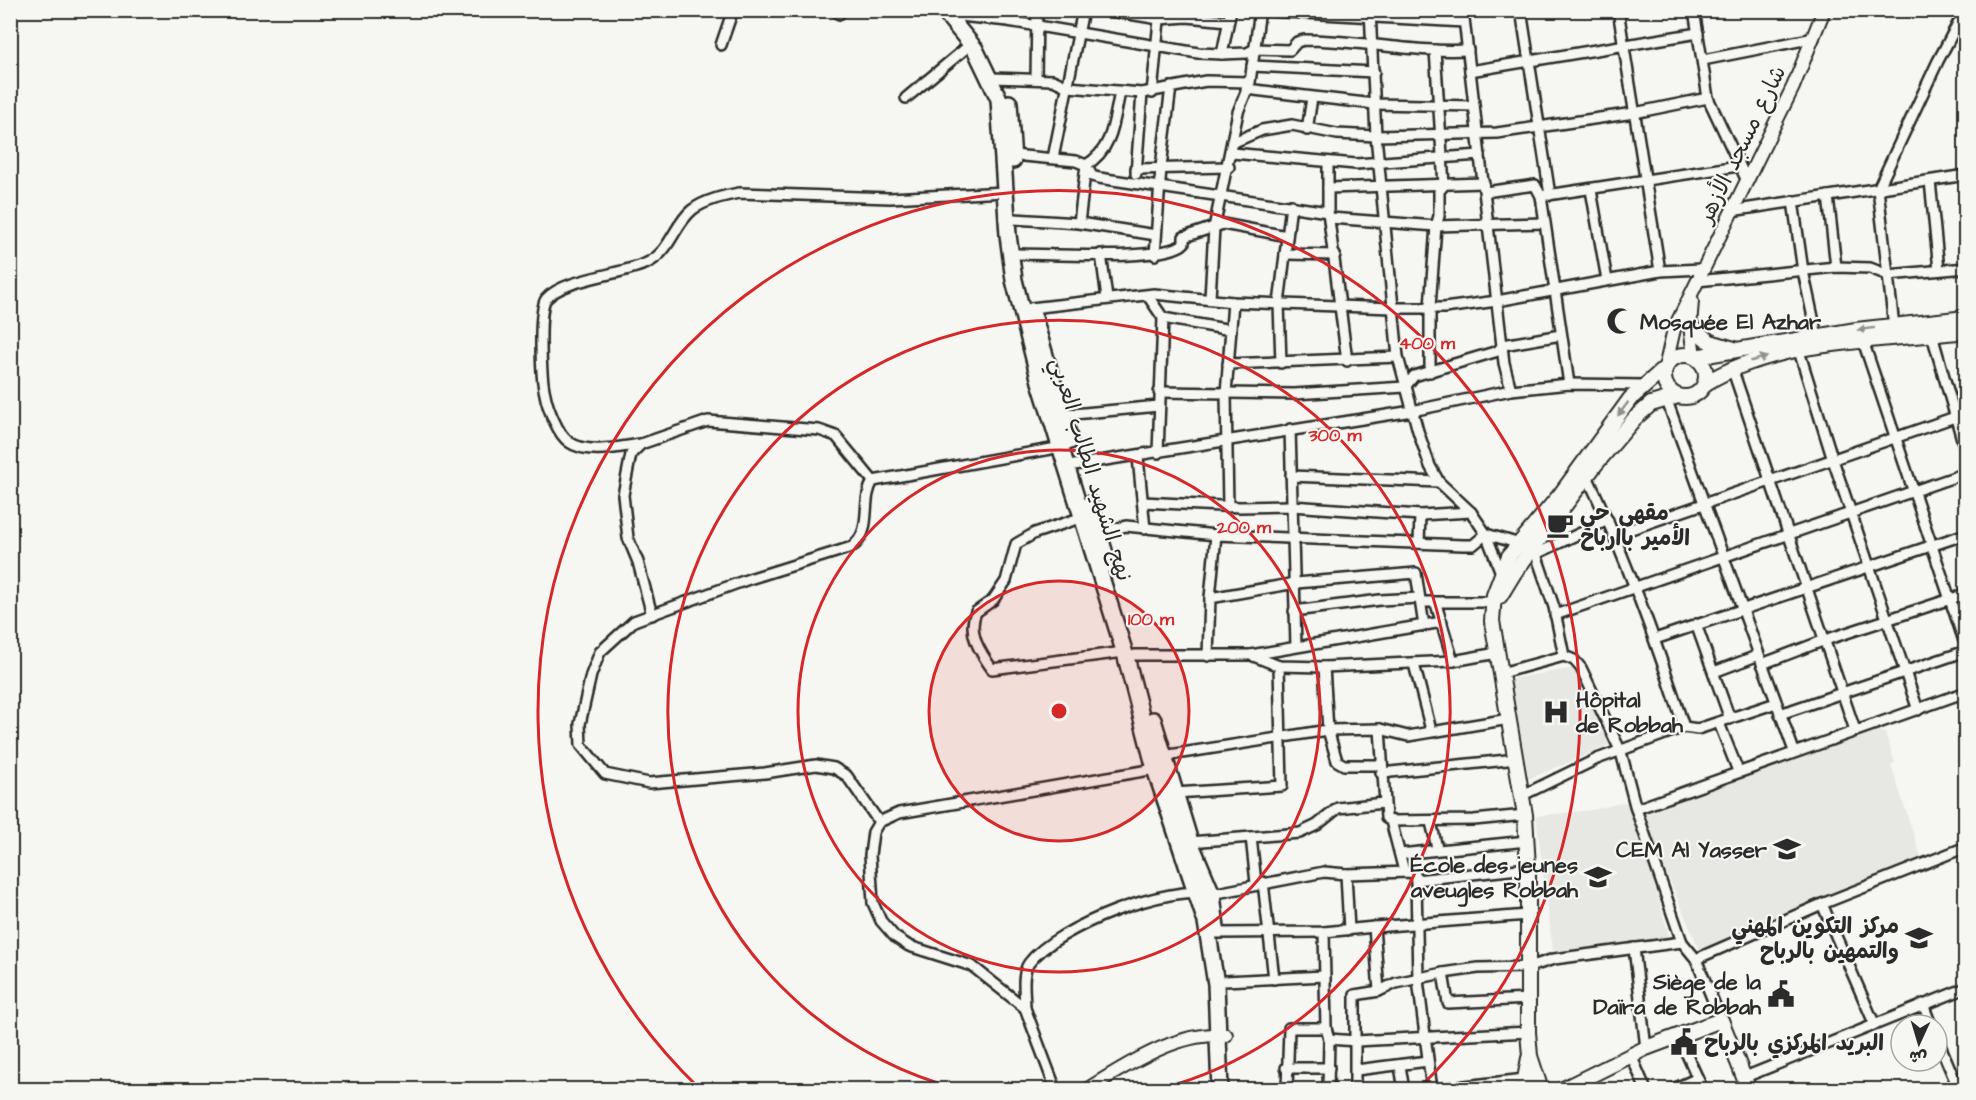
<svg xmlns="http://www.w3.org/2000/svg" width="1976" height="1100" font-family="'Architects Daughter','Playpen Sans Arabic',sans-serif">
  <rect width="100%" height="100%" fill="#f6f6f2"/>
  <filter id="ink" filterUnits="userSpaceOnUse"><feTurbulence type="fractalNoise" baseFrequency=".0167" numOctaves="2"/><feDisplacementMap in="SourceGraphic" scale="12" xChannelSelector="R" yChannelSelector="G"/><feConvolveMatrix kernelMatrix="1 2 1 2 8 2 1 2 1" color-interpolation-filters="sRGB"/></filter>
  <g filter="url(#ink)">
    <g fill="#e7e7e3">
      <path d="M1574,668L1609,745L1529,779L1511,679Z"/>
      <path d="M1879,728L1881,733L1885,732L1895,763L1891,765L1922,860L1700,951L1641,813Z"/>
      <path d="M1630,801L1670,939L1553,951L1536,816L1592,810Z"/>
    </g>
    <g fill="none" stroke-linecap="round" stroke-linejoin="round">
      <defs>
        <g id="minor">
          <path d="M1105,10L1159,19L1187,17L1228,21"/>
          <path d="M1252,10L1464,22"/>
          <path d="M1370,10L1376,136L1398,357L1418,431L1430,466L1439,482L1471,512L1486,534L1501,573"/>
          <path d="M1463,10L1504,363L1511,390"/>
          <path d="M1521,10L1550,195"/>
          <path d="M1618,10L1660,271"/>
          <path d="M1694,10L1708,98"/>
          <path d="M1965,10L1938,61L1878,189L1888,275L1966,268"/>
          <path d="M839,14L842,10"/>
          <path d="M960,16L1008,21L1198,53L1222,54L1247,53L1255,49L1290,50L1297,42L1304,40C1359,40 1414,53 1468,50"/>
          <path d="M721,45L733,10"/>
          <path d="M1222,54L1231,10"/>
          <path d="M1703,60L1814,38"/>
          <path d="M1252,66L1374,72"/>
          <path d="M1470,71L1698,33"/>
          <path d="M991,78L1053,80L1068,87L1142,93L1206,81L1250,82"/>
          <path d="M1036,79L1037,10"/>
          <path d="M1246,89L1374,104L1474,106"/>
          <path d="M1152,93L1160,10"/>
          <path d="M906,98L971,44"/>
          <path d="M1307,130L1312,98"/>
          <path d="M1234,142L1262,130L1292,125L1337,134L1376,136L1497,133L1634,113L1708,98L1747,181"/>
          <path d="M1232,153L1356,164L1480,155"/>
          <path d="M1013,155L1076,161L1086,165L1092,176L1099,178L1328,212"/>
          <path d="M1053,158L1083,10"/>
          <path d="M1328,163V212L1347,361"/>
          <path d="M1136,169L1229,167"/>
          <path d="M1136,174L1142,93"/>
          <path d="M1930,181L1939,270"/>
          <path d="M1328,188L1484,183"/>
          <path d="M1591,190L1607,280"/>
          <path d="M1485,192L1535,185L1541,196L1569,384"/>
          <path d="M1541,196L1738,166"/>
          <path d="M1828,196L1836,267"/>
          <path d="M1793,201L1803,271L1817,336"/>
          <path d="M1731,211L1966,175"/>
          <path d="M1330,218L1436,226L1544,223"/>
          <path d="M1014,219L1079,223L1156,235"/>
          <path d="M1079,223L1086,165C1113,150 1114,119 1120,92"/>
          <path d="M1018,254C1049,254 1167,262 1184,243V237L1223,224L1287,236"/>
          <path d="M1101,254L1107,298"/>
          <path d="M1285,254L1335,255"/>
          <path d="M1155,255L1161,167L1171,87"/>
          <path d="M1697,281L1836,267L1870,268L1888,275L1894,326"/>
          <path d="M1148,296L1163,318L1158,453"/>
          <path d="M1210,298L1214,228L1238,112L1250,82L1260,10"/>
          <path d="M1031,308L1154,294L1233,302L1392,308H1444L1497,301L1660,271L1702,269"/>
          <path d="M1163,318L1231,330"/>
          <path d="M1932,335L1966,453"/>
          <path d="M1863,341L1966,647"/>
          <path d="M1799,351L1832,457L1918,710"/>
          <path d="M1281,363L1279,304L1291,205"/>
          <path d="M1228,364L1398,357"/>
          <path d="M1732,368L1855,730"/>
          <path d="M1430,372V307L1436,226L1439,216V191L1444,185L1435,50"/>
          <path d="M1159,392L1294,394L1405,387L1414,376L1498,351L1503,345L1561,335"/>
          <path d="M1666,398L1794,751"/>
          <path d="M1063,415L1159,406"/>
          <path d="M1290,429L1296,646"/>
          <path d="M641,444C620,447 587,455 569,442C558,435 547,406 545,394C541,379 538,309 546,299C564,278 624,275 649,262C671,250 674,225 692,210C705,200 724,196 739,193L890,198L1005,192"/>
          <path d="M1138,457L1145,529"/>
          <path d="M1068,466L1412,411L1511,390L1569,384L1644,385"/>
          <path d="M1291,476L1439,482"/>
          <path d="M1143,502L1240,507L1292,506L1420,515L1471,512"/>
          <path d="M1228,507L1226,394L1233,302"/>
          <path d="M1083,517L1035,533L1016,544L1006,581L993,600L976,612C967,633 980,652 992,669L1124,652"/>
          <path d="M1099,533L1126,526L1216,535L1463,545H1473L1486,534"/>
          <path d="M1486,534L1520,544L1536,554L1554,607L1564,656"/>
          <path d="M1614,535L1955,417"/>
          <path d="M1419,543L1420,515"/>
          <path d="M1536,554L1608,520"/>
          <path d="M1210,598L1216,535"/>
          <path d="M1421,602H1493"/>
          <path d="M1436,604L1453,661"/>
          <path d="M1294,611L1380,600L1419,598"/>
          <path d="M652,615L638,562L628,538L623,495L631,454L641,444L708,421L819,430L836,436L873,481"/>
          <path d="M1555,615L1966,473"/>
          <path d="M1696,624L1730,719"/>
          <path d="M1655,639L1966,534"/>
          <path d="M1135,655H1251L1279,666L1324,667L1453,661L1497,653"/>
          <path d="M1251,655L1442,622"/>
          <path d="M1208,656L1210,598L1296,583L1416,573L1424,626"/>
          <path d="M1414,664L1431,730"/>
          <path d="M1762,664L1825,640L1966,594"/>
          <path d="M1324,667L1328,730L1337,761L1344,765H1380"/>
          <path d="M1714,672L1759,655"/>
          <path d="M1501,673L1564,656L1574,660L1581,668L1621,752L1636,809L1682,942L1696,959L1721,1020"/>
          <path d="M1780,714L1966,651"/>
          <path d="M1719,723L1738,771"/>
          <path d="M1684,727L1698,729L1776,703"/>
          <path d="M1380,729L1386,818L1391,821L1404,871"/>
          <path d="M1163,756L1328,730L1380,729L1408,736L1509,719"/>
          <path d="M1381,773L1517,759"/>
          <path d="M1175,793L1282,786L1279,666"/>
          <path d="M1523,795L1597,759L1684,727C1656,642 1626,557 1587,476"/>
          <path d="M1636,809L1966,692"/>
          <path d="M1391,821L1474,820L1525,815"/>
          <path d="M879,822L847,776L834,768L816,765L765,773L649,783L605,774L581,745L580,724L591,675L600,652L634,621L749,579L852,547C874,530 860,502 873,481L1062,447"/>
          <path d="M1431,822L1437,848"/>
          <path d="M1251,837L1256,883"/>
          <path d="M1190,842L1300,833L1317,825L1338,808L1383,803"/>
          <path d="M1400,854L1527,841"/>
          <path d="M1346,874L1349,930"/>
          <path d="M1416,880L1528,868"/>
          <path d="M1263,882L1274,979"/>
          <path d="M1822,904L1874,1023"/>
          <path d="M1374,927L1528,915"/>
          <path d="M1324,932L1326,1028L1329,1039L1328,1090"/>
          <path d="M1217,933L1324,932L1374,927L1379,991L1396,983L1443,973L1478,968L1529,967L1554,959L1682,942"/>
          <path d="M1634,948L1646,1048"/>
          <path d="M1696,959L1822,904L1966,847"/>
          <path d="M1443,973L1448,1003L1529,999"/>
          <path d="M1225,981L1325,976"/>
          <path d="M1923,1004L1931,1025"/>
          <path d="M1025,1008C1025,994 1021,974 1029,963C1056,927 1170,883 1212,894L1324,872L1346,874L1409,872L1415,874L1416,880L1418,980L1432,1090"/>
          <path d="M1679,1037L1703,1090"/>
          <path d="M1937,1038L1959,1090"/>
          <path d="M1329,1039L1356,1041L1528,1032"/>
          <path d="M1631,1055L1646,1090"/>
          <path d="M1400,1066L1404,1090"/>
          <path d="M1286,1068H1329"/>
          <path d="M1356,1070L1428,1061"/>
          <path d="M1745,1077L1966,988"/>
          <path d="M1056,1090L1025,1008L972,966L909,946L895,937L881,921L873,903L870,855L873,832L879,822L899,813L1155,769"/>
          <path d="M1287,1090L1289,1028H1326"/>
          <path d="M1355,1090V995L1379,991"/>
          <path d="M1430,1090L1525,1079"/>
          <path d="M1671,1090L1698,1078"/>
        </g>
        <g id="tertiary">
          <path d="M1692,301L1690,326L1694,356"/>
          <path d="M1666,364L1674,329L1793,87L1824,10"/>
          <path d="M1086,1090C1118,1070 1165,1040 1203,1036C1210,1035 1218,1035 1226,1035"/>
        </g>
        <g id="secondary">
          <path d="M1690,326L1710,342L1734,349"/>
          <circle cx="1685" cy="376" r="21"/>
          <path d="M1695,357L1856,330L1966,318"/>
          <path d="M1706,383C1779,338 1882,341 1966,331"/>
          <path d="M1500,596L1514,573L1595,465L1635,418L1651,404L1678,396"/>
          <path d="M1529,1090L1525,1079L1529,1058"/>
          <path d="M1541,1090L1530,1056L1528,1032V868L1525,815L1492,621L1494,595L1509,556L1560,495L1630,399L1665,368"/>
          <path d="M1561,1090L1646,1048L1721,1020L1749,1090"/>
        </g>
        <g id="primary">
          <path d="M943,10L975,49L999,99L1008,235L1014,280L1040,382L1126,657L1155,769L1206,922L1216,984L1220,1090"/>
          <path d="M1009,103L1013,160"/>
          <path d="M1032,311L1070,441"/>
          <path d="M1090,504L1108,564"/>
          <path d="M1153,720L1190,842L1212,894L1216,928"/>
        </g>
      </defs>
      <use href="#minor" stroke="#2b2b2b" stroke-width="14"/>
      <use href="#tertiary" stroke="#2b2b2b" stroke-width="16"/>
      <use href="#secondary" stroke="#2b2b2b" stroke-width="18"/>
      <use href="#primary" stroke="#2b2b2b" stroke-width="20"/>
      <use href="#minor" stroke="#f6f6f2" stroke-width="9"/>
      <use href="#tertiary" stroke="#f6f6f2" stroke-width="12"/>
      <use href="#secondary" stroke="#f6f6f2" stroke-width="14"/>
      <use href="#primary" stroke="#f6f6f2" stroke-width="15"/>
    </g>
    <defs><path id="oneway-solid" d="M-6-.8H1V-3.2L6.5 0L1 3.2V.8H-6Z" transform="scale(1.5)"/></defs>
    <g fill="#90908e">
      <use href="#oneway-solid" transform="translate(1866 329) rotate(173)"/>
      <use href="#oneway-solid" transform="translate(1759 359) rotate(-15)"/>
      <use href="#oneway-solid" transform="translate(1623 409) rotate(127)"/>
    </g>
  </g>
  <circle cx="1059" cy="711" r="130" fill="#d62828" fill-opacity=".12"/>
  <g fill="none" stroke="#d62828" stroke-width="3">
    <circle cx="1059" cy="711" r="130"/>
    <circle cx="1059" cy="711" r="261"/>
    <path d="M958 1089A391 391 0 1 1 1160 1089"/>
    <path d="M700 1089A521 521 0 1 1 1418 1089"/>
  </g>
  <defs>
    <symbol id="mosque-bare" viewBox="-9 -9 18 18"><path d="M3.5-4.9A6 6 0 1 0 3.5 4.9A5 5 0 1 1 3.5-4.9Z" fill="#2b2b2b" stroke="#f6f6f2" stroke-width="2.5" paint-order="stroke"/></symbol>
    <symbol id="cafe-bare" viewBox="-9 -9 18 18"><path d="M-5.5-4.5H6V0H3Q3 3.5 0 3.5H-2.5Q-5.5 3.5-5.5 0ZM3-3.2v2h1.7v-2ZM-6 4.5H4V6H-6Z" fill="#2b2b2b" stroke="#f6f6f2" stroke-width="2.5" paint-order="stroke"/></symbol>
    <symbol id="hospital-bare" viewBox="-9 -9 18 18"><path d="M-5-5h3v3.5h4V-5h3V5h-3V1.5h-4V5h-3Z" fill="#2b2b2b" stroke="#f6f6f2" stroke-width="2.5" paint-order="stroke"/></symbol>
    <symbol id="school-bare" viewBox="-9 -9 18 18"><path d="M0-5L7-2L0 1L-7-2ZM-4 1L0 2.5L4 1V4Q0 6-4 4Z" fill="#2b2b2b" stroke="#f6f6f2" stroke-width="2.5" paint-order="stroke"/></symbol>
    <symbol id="university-bare" viewBox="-9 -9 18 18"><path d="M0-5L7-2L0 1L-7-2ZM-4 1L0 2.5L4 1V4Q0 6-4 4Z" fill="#2b2b2b" stroke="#f6f6f2" stroke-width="2.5" paint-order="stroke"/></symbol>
    <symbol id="civic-bare" viewBox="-9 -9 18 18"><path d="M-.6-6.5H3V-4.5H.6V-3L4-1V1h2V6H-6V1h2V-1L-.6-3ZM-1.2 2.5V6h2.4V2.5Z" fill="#2b2b2b" stroke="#f6f6f2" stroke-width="2.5" paint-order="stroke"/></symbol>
  </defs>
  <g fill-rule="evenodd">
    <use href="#mosque-bare" x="1601" y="302" width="38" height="38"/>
    <use href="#cafe-bare" x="1541" y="506" width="38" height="38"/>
    <use href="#hospital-bare" x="1537" y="693" width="38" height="38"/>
    <use href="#school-bare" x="1768" y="830" width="38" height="38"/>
    <use href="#school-bare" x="1579" y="858" width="38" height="38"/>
    <use href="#university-bare" x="1900" y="919" width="38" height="38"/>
    <use href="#civic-bare" x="1762" y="975" width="38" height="38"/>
    <use href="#civic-bare" x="1665" y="1023" width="38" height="38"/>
  </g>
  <g text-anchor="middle" stroke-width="4.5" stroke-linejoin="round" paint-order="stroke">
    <g font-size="22" fill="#2b2b2b" stroke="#f6f6f2">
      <text transform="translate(1741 144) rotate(-64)" y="8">شارع مسجد الأزهر</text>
      <text transform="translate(1092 469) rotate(73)" y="8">نهج الشهيد الطالب العربي</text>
    </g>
    <g font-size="22" font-weight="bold" fill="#2b2b2b" stroke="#f6f6f2" text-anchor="start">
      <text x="1640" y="329">Mosquée El Azhar</text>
      <text x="1580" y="520">مقهى حي<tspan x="1580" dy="25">الأمير باارباح</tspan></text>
      <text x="1576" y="707">Hôpital<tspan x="1576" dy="25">de Robbah</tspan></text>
      <text x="1767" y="857" text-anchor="end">CEM Al Yasser</text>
      <text x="1578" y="872" text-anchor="end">École des jeunes<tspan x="1578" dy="25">aveugles Robbah</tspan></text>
      <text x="1899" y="933" text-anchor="end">مركز التكوين المهني<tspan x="1899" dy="25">والتمهين بالرباح</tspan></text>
      <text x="1761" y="989" text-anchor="end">Siège de la<tspan x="1761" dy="25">Daïra de Robbah</tspan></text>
      <text x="1704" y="1050">البريد المركزي بالرباح</text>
    </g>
  </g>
  <circle cx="1059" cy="711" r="9" fill="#d62828" stroke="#f6f6f2" stroke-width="3"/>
  <g font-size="18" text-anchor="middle" font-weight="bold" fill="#d62828" stroke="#f6f6f2" stroke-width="4.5" stroke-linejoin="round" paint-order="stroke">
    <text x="1427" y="349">400 m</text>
    <text x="1335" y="441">300 m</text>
    <text x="1244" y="533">200 m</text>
    <text x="1151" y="625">100 m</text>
  </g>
  <rect width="1976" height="1100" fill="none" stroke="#f6f6f2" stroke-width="36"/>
  <rect x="18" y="18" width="1940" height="1064" fill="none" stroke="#2b2b2b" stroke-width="2" filter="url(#ink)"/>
  <g transform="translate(1919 1043) rotate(184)"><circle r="28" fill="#f6f6f2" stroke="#a5a5a2" stroke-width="1.5"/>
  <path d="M0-4.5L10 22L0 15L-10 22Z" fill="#2b2b2b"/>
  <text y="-9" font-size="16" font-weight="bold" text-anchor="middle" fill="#2b2b2b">ش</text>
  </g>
</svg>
